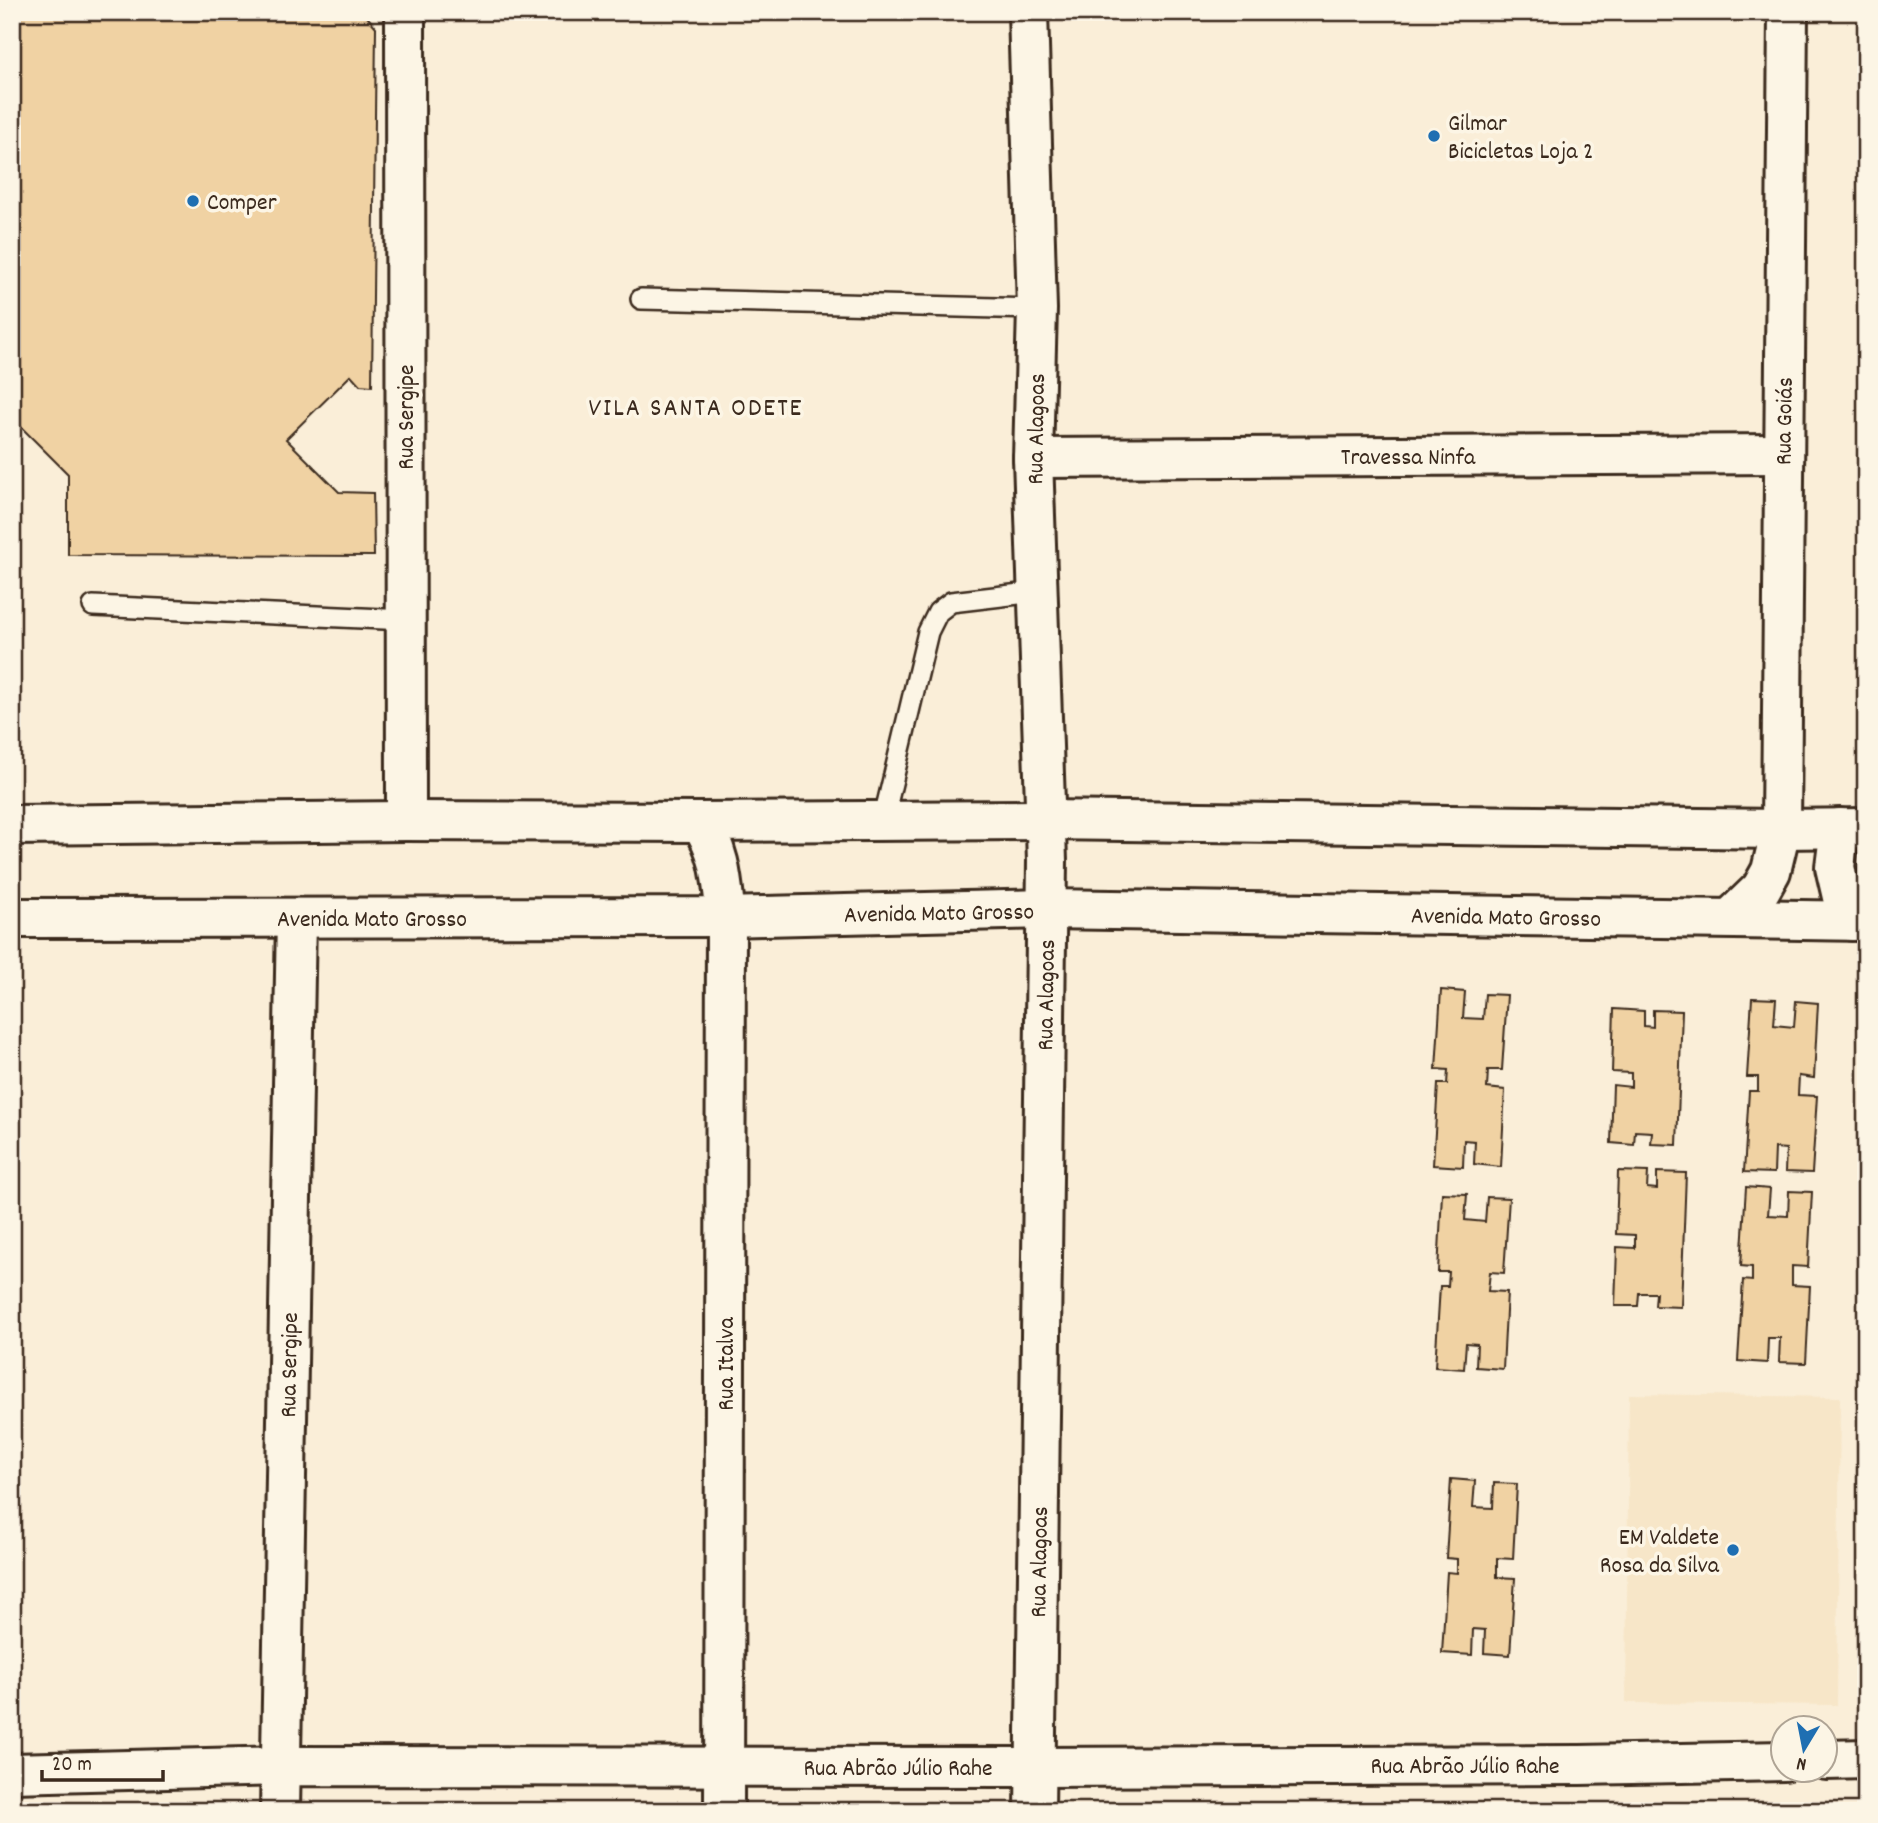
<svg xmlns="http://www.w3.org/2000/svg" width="1878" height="1823" font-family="Dekko,sans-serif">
  <rect width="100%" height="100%" fill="#faeed8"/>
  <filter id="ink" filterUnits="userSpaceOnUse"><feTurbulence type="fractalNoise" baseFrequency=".0143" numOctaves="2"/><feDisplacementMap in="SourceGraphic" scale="14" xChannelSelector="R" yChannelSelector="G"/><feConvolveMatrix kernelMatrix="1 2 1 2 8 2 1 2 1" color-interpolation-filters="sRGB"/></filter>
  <g filter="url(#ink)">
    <path fill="#f7e6c8" d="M1629,1394L1840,1397L1837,1705L1626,1703Z"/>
    <g fill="#f0d2a3" stroke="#3b2a1e" stroke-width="2">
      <path d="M12,12H363L376,27L372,386L360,385L351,375L286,439L339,492L373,493L374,556L68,555V474L12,418Z"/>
      <path d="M1441,990L1465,992L1463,1018L1483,1019L1485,994L1507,995L1502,1070H1488L1487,1088L1505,1090L1501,1167L1474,1164L1475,1141L1464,1140L1463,1167L1433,1165L1438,1084H1447L1448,1070L1436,1069Z"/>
      <path d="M1752,998L1776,999L1774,1025L1794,1027L1796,1001L1818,1003L1814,1078L1799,1076L1798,1095L1817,1096L1812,1173L1785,1172L1786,1149L1775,1148L1774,1173L1744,1172L1749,1091H1758V1077H1747Z"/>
      <path d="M1614,1009L1644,1011V1026L1653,1027V1010L1682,1011L1677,1145L1651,1144L1652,1132L1635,1131L1634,1145L1611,1143L1613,1085L1631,1087V1073L1612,1072Z"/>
      <path d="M1618,1171L1648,1172L1647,1188L1657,1189V1172L1686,1173L1681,1307L1655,1306L1656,1293H1639L1638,1306H1615L1617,1247L1635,1248V1235L1616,1234Z"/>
      <path d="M1746,1187L1770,1189L1768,1215L1788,1216L1789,1191L1812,1192L1808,1267L1792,1266V1285L1810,1286L1806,1363L1779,1362L1780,1338H1768L1767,1363L1738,1361L1743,1280L1752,1281V1267L1741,1266Z"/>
      <path d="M1442,1193L1467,1194L1465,1220L1485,1222L1487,1197L1509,1198L1504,1273L1490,1272L1488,1291L1507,1292L1503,1369L1476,1367L1477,1344L1466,1343L1464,1369L1435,1367L1440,1286H1448L1449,1272H1438Z"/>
      <path d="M1451,1479L1475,1481L1473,1507L1493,1508L1494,1483L1517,1484L1513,1559L1497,1558V1577L1515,1578L1510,1655L1484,1653L1485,1630L1473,1629L1472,1655L1442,1653L1447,1572L1457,1573V1559L1446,1558Z"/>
    </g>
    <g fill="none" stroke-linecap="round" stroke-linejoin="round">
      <defs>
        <g id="lane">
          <path d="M641,299L1037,309"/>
          <path d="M93,606L406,620"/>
          <path d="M883,821L928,632L938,612L951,602L1037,592"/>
        </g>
        <g id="street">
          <path d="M405,12L406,821"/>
          <path d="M1028,12L1037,309L1033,458L1047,861L1035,1811"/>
          <path d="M1033,458L1783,454"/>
          <path d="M1781,829L1788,12"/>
          <path d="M1826,1760L1866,1759"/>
          <path d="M12,1773L281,1766L1035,1767L1580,1765L1784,1761"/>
          <path d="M280,1811L296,918"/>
          <path d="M724,1811L726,917"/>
        </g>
        <g id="secondary">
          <path d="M700,822C721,851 722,883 726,917"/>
          <path d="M12,825L406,821L700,822L1044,820L1781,829L1866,828"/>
          <path d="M1840,828L1835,867L1842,897L1852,921"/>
          <path d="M12,918L726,917L1046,909L1866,921"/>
          <path d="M1731,918L1761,889L1771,871L1781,829"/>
        </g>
      </defs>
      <use href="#lane" stroke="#3b2a1e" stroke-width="24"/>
      <use href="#street" stroke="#3b2a1e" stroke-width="44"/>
      <use href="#secondary" stroke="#3b2a1e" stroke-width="44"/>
      <use href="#lane" stroke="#fcf5e5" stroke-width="19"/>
      <use href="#street" stroke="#fcf5e5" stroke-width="38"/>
      <use href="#secondary" stroke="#fcf5e5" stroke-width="38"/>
    </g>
  </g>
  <g fill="#1f6fb2" stroke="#fcf5e5" stroke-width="2.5">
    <circle cx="1434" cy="136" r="7"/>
    <circle cx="193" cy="201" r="7"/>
    <circle cx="1733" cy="1550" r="7"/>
  </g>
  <g text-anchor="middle" stroke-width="7" stroke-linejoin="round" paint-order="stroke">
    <g font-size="24" fill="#3b2a1e" stroke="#fcf5e5" text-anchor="start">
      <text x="1448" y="130">Gilmar<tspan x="1448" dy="28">Bicicletas Loja 2</tspan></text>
      <text x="207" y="209">Comper</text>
      <text x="1719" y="1544" text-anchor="end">EM Valdete<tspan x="1719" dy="28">Rosa da Silva</tspan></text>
    </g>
    <g font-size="24" fill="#3b2a1e" stroke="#fcf5e5">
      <text transform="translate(405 417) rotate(-90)" y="8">Rua Sergipe</text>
      <text transform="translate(1783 421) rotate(-89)" y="8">Rua Goiás</text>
      <text transform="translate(1035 429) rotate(-89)" y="8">Rua Alagoas</text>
      <text x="1408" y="464">Travessa Ninfa</text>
      <text transform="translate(939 912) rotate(-1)" y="8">Avenida Mato Grosso</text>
      <text transform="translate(1506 916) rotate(1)" y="8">Avenida Mato Grosso</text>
      <text x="372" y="926">Avenida Mato Grosso</text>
      <text transform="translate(1045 995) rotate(-89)" y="8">Rua Alagoas</text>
      <text transform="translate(725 1364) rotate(-90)" y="8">Rua Italva</text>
      <text transform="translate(288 1365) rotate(-89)" y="8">Rua Sergipe</text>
      <text transform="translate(1038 1562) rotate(-89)" y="8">Rua Alagoas</text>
      <text x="1465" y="1773">Rua Abrão Júlio Rahe</text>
      <text x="898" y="1775">Rua Abrão Júlio Rahe</text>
    </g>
    <g font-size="26" letter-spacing="2" fill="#3b2a1e" stroke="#fcf5e5">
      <text x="696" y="415">VILA SANTA ODETE</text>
    </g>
  </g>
  <rect width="1878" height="1823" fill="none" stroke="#fcf5e5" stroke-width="42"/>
  <rect x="21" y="21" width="1836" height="1781" fill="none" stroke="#3b2a1e" stroke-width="2.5" filter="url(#ink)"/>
  <g transform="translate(1804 1749) rotate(190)"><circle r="33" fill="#fcf5e5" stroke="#afa495" stroke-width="2"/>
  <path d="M0-5L12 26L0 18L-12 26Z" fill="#1f6fb2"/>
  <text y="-10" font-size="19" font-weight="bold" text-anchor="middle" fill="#3b2a1e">N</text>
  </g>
  <path d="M42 1770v10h121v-10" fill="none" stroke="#3b2a1e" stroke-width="3.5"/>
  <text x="52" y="1770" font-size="21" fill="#3b2a1e" stroke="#fcf5e5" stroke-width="5" paint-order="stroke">20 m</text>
</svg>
